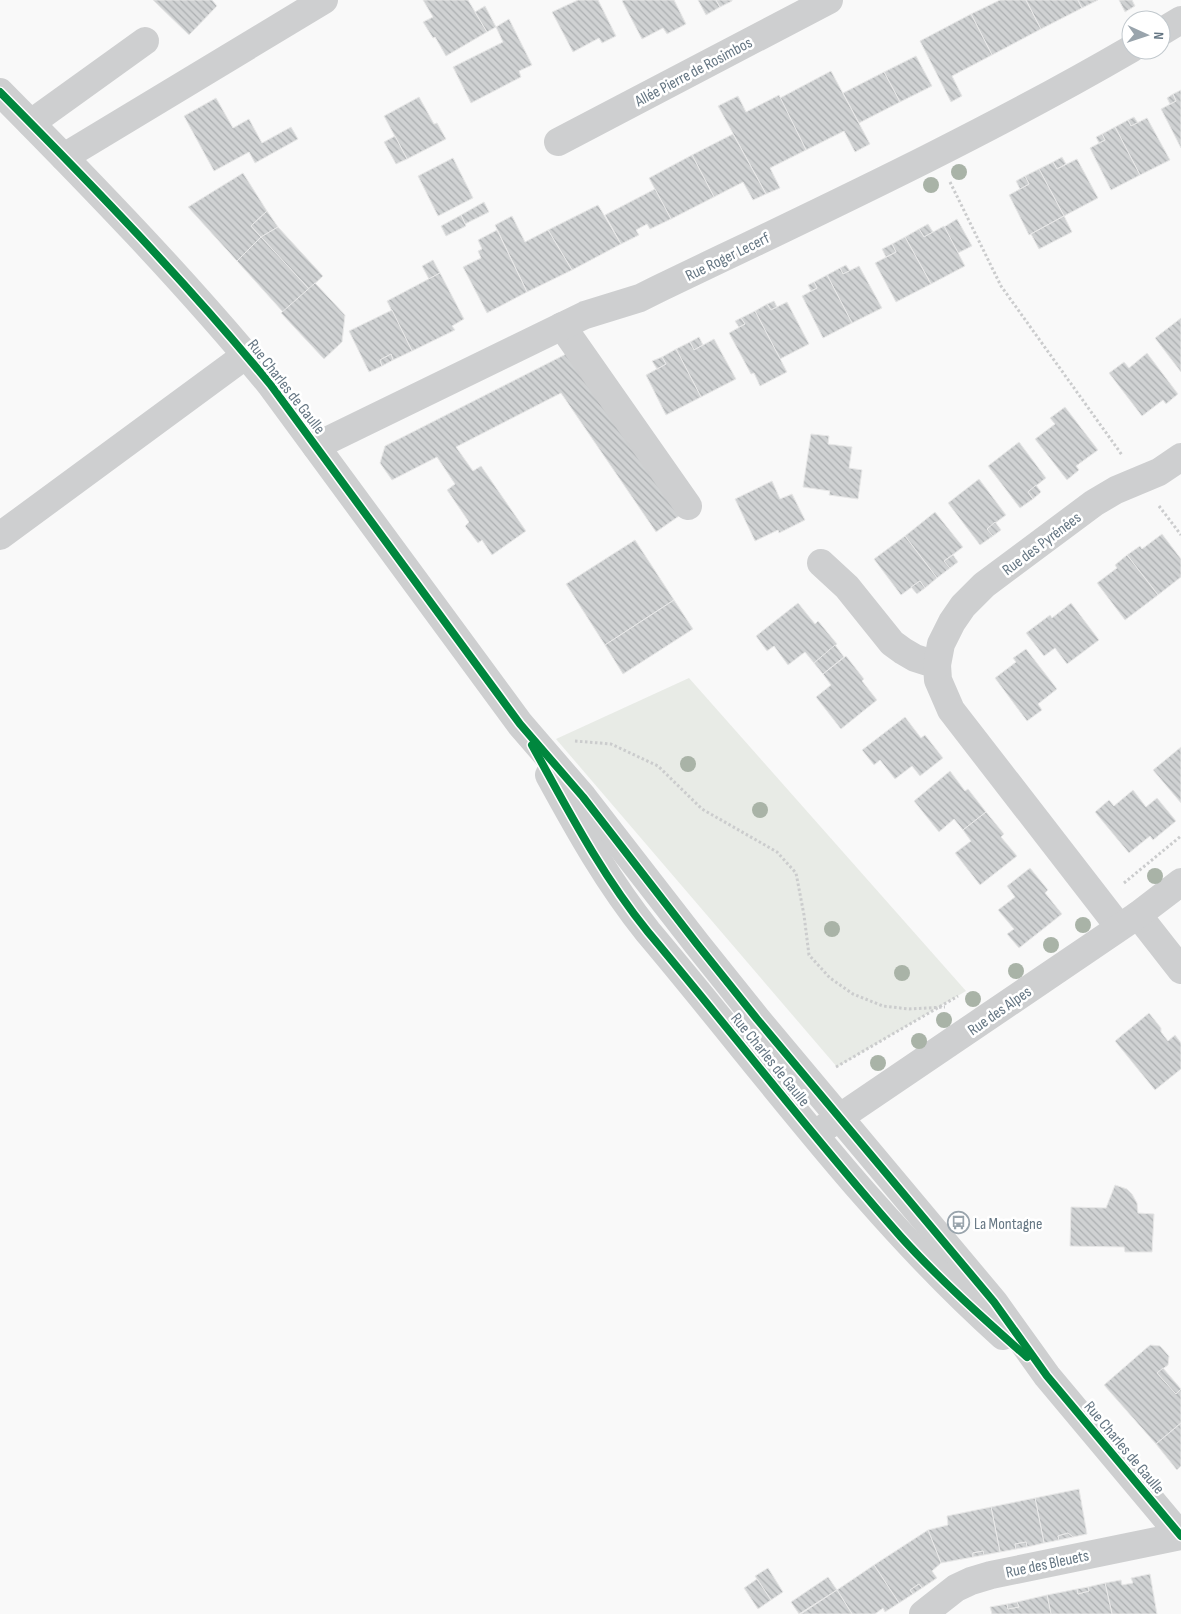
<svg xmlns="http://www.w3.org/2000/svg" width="1181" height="1614" font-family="'Sofia Sans Condensed',sans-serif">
  <defs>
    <pattern id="building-back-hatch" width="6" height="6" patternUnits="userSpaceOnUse" patternTransform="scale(1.25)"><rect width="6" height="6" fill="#d0d2d3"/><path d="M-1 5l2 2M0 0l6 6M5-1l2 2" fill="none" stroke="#acafb1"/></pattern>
  </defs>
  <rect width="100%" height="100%" fill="#f9f9f9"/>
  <path fill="#e8ebe6" d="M689,678L966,991L837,1067L556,739Z"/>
  <g fill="url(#building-back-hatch)" stroke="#e8e8e8">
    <path d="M153,0H212L217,6L189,35Z"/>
    <path d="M423,0H468L487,32L446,56L435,37L433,38L423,22L433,17Z"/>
    <path d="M578,0H598L616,36L602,43L599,38L573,52L552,12Z"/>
    <path d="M624,0H674L686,24L667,34L663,28L642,39L622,1Z"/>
    <path d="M698,0H716L720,7L706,15Z"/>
    <path d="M716,0H732V1L720,7Z"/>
    <path d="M1000,0H1026L1041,29L992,55L971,14Z"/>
    <path d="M1026,0H1078L1082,8L1041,29Z"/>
    <path d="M1078,0H1098L1082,8Z"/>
    <path d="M1119,0H1132L1135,6L1125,12Z"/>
    <path d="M485,6L496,27L487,32L475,12Z"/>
    <path d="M971,14L992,55L952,76L962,96L951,102L920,41Z"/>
    <path d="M509,19L532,65L519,71L521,77L471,103L453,67L503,42L496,27Z"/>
    <path d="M916,56L932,86L900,102L884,72Z"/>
    <path d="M831,71L870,144L855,152L844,131L806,150L780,98Z"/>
    <path d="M884,72L900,102L859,123L843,93Z"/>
    <path d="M1181,90V148L1161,109L1176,101L1173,94Z"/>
    <path d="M1173,94L1176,101L1170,104L1167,98Z"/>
    <path d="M779,95L806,150L770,168L780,188L766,194L718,106L738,96L746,112Z"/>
    <path d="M419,97L434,124L437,123L446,139L407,159L384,116Z"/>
    <path d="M216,98L233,128L249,119L262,143L291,127L298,139L255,163L249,152L214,171L184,116Z"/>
    <path d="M1134,117L1138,123L1131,126L1128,120Z"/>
    <path d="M1147,118L1170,160L1140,175L1115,127L1128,120L1131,126Z"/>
    <path d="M1115,127L1140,175L1111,190L1090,148L1105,140L1102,134Z"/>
    <path d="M733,134L766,194L753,200L743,182L714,197L692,155Z"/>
    <path d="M1102,134L1105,140L1099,143L1096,137Z"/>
    <path d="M395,136L407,159L396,164L384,142Z"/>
    <path d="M692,155L714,197L671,219L649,178Z"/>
    <path d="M1062,157L1066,164L1057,169L1053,162Z"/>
    <path d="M453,158L473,198L438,216L418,176Z"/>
    <path d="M1077,159L1098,198L1064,216L1039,169L1053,162L1057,169Z"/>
    <path d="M1039,169L1064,216L1029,235L1009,195L1029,184L1025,176Z"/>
    <path d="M243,173L267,211L251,226L261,237L237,261L188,207Z"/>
    <path d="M1025,176L1029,184L1020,189L1016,181Z"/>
    <path d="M655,189L671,219L650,229L647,224L636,230L639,235L621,244L605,215Z"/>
    <path d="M484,202L489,212L465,224L461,215Z"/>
    <path d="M598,205L621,244L572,270L548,230Z"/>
    <path d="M267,211L278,227L261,237L251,226Z"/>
    <path d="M461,215L466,226L446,236L441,226Z"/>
    <path d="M512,216L525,242L548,230L572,270L527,292L495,225Z"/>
    <path d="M1064,216L1072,232L1039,249L1031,234Z"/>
    <path d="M957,219L972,246L958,253L944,227Z"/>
    <path d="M928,224L933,232L924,237L919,229Z"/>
    <path d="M944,226L965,266L931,284L905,237L919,229L924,237Z"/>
    <path d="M278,227L323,276L309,289L261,237Z"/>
    <path d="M497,230L527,292L487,313L463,267L481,258L478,251L482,249L478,240Z"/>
    <path d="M261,237L309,289L283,312L237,261Z"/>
    <path d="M905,237L931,284L896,302L875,263L896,252L892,244Z"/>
    <path d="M892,244L896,252L886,257L882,249Z"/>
    <path d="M433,260L440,273L429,279L422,266Z"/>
    <path d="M846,265L850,271L843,274L840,268Z"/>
    <path d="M859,266L882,308L852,323L827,275L840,268L843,274Z"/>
    <path d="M440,273L464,319L452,326L455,330L412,351L387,301Z"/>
    <path d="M827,275L852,323L823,338L802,296L817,288L814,282Z"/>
    <path d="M814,282L817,288L811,291L808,285Z"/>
    <path d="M315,283L345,315L342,342L324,359L281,313Z"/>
    <path d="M774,301L777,307L771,310L767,304Z"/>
    <path d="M787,302L809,344L780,359L755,311L767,304L771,310Z"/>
    <path d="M392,310L412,351L393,360L391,354L380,360L382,366L369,372L349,331Z"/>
    <path d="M755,311L787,372L760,386L754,373L751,374L729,333L745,324L741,318Z"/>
    <path d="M741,318L745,324L739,327L735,321Z"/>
    <path d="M1181,318V372L1155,338Z"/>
    <path d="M699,337L703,345L694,350L690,342Z"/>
    <path d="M714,339L736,379L701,397L676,349L690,342L694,350Z"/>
    <path d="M676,349L701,397L666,415L646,375L666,364L662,357Z"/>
    <path d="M568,353L679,516L656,532L561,393L456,447L473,471L481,466L526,531L492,555L482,540L478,543L465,526L469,522L447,490L455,484L437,457L392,480L380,463L385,446Z"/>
    <path d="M1147,353L1178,394L1166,404L1163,400L1142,416L1109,373L1124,362L1129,368Z"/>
    <path d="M391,354L393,360L382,366L380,360Z"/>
    <path d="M662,357L666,364L657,369L652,361Z"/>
    <path d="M1065,407L1098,450L1076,466L1079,470L1067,480L1035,439L1055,424L1050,418Z"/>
    <path d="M811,434L829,436L828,444L852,447L849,468L862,470L858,499L829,495L830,491L803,487Z"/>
    <path d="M1019,442L1046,478L1028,492L1033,499L1020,508L988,466Z"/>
    <path d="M979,479L1006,515L987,529L993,536L980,545L948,503Z"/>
    <path d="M772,481L780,499L792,494L805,520L779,533L778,530L755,541L735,499Z"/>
    <path d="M1036,485L1041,492L1033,499L1028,492Z"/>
    <path d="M935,512L963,547L944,561L950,568L937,578L905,536Z"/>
    <path d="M995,522L1001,530L993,536L987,529Z"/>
    <path d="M1162,534L1181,559V577L1158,595L1127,555L1140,546L1142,549Z"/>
    <path d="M905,536L937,578L925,588L920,581L901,595L874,559Z"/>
    <path d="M635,540L674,600L605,645L566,584Z"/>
    <path d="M953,555L958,562L950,568L944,561Z"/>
    <path d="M1127,555L1158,595L1125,620L1097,583L1117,568L1115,565Z"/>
    <path d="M920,581L925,588L917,594L911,587Z"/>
    <path d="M674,600L693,629L623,674L605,645Z"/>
    <path d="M798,603L815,624L818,621L837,644L814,663L805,652L788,665L774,646L767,651L756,636Z"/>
    <path d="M1071,603L1099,640L1067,664L1055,648L1044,656L1026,633L1050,615L1052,618Z"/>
    <path d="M835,645L844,657L823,674L814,663Z"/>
    <path d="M1026,649L1057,689L1038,704L1042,710L1027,721L995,678L1016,662L1013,658Z"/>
    <path d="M846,656L864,679L862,681L877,700L841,729L816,697L831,685L823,674Z"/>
    <path d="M905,717L921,738L925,735L943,758L920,776L912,766L895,779L880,760L874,765L862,750Z"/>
    <path d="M1181,747V803L1153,770Z"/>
    <path d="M950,771L965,791L968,789L986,812L963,830L954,819L939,832L914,801Z"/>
    <path d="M1133,790L1146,807L1157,798L1176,821L1153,840L1150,836L1129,853L1095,812L1109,800L1114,806Z"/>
    <path d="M986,812L1004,834L1001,837L1017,856L980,885L955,853L971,841L963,830Z"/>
    <path d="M1030,868L1048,890L1045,893L1062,914L1019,948L1007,934L1014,929L998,910L1015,897L1007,886Z"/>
    <path d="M1149,1013L1161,1028V1032L1168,1041L1175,1035L1181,1043V1069L1155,1090L1115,1041Z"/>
    <path d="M1115,1185L1127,1189L1132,1194L1137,1203L1138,1213L1154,1214L1152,1252H1125L1124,1247L1070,1246L1071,1207L1106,1208Z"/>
    <path d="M1150,1345L1160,1346L1169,1356L1168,1365L1157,1373L1176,1394L1181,1389V1423L1156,1444L1104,1385Z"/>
    <path d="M1163,1368L1181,1389L1176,1394L1157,1373Z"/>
    <path d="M1181,1423V1466L1177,1470L1156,1444Z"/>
    <path d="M1079,1489L1087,1534L1073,1537L1068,1533L1058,1536L1059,1540L1044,1543L1035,1498Z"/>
    <path d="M1035,1498L1044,1543L1027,1547L1026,1542L1015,1544L1016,1549L1000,1552L991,1507Z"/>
    <path d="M991,1507L1000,1552L984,1555L983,1551L973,1553V1557L941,1563L928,1530L948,1525L947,1516Z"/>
    <path d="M928,1530L941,1563L932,1571L937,1578L922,1588L919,1584L910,1590L913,1594L899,1603L874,1565Z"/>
    <path d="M1068,1533L1073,1537L1059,1540L1058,1536Z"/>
    <path d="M1026,1542L1027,1547L1016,1549L1015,1544Z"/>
    <path d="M983,1551L984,1555L973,1557V1553Z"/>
    <path d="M874,1565L899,1603L885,1612L883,1608L875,1614H852L837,1590Z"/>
    <path d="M768,1568L783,1592L771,1600L755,1576Z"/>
    <path d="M1150,1574L1157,1614H1112L1105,1583L1121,1580L1122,1585L1133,1583L1131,1578Z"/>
    <path d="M828,1577L837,1590L799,1614L791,1602Z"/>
    <path d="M757,1579L771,1600L758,1609L744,1588Z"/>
    <path d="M1105,1583L1112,1614H1051L1047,1595L1077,1589L1078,1594L1089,1591L1088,1587Z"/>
    <path d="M919,1584L922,1588L913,1594L910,1590Z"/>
    <path d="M1088,1587L1089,1591L1078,1594L1077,1589Z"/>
    <path d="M837,1590L852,1614H801Z"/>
    <path d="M1047,1595L1051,1614H992L990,1607L1007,1604L1008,1609L1019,1607L1017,1602Z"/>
    <path d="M1017,1602L1019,1607L1008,1609L1007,1604Z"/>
  </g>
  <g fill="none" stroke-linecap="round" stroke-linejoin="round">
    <g stroke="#cbcccd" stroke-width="3" stroke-dasharray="2.5 2.5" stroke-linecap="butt">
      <path d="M950,182L1001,286L1122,455"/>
      <path d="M1159,506L1181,535"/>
      <path d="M575,741L611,744L658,766L702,809L777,852L796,873L804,915L809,955L830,978L853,994L883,1006L909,1009L945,1007"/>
      <path d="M1124,883L1181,836"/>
      <path d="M836,1067L958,996"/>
    </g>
    <g stroke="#cecfd0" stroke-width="28">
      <path d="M1161,32L1181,20"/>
      <path d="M0,92C93,186 186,282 270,384L520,724L583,797L697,944L757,1019L994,1302L1047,1376L1181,1536"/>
      <path d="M31,123L145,41"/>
      <path d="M558,142L829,0"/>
      <path d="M64,157L324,0"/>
      <path d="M562,326L688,506"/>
      <path d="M316,446L585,315L640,298L656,290C816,213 978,138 1131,49"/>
      <path d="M0,536L246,355"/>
      <path d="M821,563L847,587L892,643L903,651L915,658L937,665L938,680L951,710L1119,927"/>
      <path d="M937,665L941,644L952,622L963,606L984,585L1094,503L1116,490L1159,472L1181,457"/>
      <path d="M549,775C579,830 608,882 648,932C763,1068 869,1216 1003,1336"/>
      <path d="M1138,915L1181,970"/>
      <path d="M824,1128L1138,915L1181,882"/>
      <path d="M923,1614L956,1588L971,1581L991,1575L1181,1536"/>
    </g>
    <defs>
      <g id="cycleway">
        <path d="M0,92C93,186 186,282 270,384L520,724L583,797L697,944L757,1019L994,1302L1047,1376L1181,1536"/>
        <path d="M532,745C568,810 601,874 648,932C733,1033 813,1138 901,1237C939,1279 984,1319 1027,1357"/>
      </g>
    </defs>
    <use href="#cycleway" stroke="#fff" stroke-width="11"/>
    <use href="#cycleway" stroke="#00873e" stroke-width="8"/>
  </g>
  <g fill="#a9b3a7">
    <circle cx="959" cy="172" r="8"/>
    <circle cx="931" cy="185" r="8"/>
    <circle cx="688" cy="764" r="8"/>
    <circle cx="760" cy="810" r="8"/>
    <circle cx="1155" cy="876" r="8"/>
    <circle cx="1083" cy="925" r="8"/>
    <circle cx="832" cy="929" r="8"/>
    <circle cx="1051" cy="945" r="8"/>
    <circle cx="1016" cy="971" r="8"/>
    <circle cx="902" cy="973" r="8"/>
    <circle cx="973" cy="999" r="8"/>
    <circle cx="944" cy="1020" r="8"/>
    <circle cx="919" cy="1041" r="8"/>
    <circle cx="878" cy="1063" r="8"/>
  </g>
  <defs>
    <symbol id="bus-ring" viewBox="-11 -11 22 22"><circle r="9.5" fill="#fff" stroke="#99a4ac" stroke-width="1.5"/><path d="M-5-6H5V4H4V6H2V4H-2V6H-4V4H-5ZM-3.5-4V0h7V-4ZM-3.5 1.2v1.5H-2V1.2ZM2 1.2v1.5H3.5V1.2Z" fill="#99a4ac"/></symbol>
  </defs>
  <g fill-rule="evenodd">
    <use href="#bus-ring" x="946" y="1210" width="25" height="25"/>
  </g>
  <g text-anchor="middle" stroke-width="5" stroke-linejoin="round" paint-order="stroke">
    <g font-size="16" fill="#657683" stroke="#fff">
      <text transform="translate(693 71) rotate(-28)" y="6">Allée Pierre de Rosimbos</text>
      <text transform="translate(727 256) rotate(-26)" y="6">Rue Roger Lecerf</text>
      <text transform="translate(287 386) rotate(52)" y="6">Rue Charles de Gaulle</text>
      <text transform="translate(1041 543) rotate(-37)" y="6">Rue des Pyrénées</text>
      <text transform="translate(999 1010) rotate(-35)" y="6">Rue des Alpes</text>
      <text transform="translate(771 1059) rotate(51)" y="6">Rue Charles de Gaulle</text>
      <text transform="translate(1125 1447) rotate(50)" y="6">Rue Charles de Gaulle</text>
      <text transform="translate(1047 1563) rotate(-12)" y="6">Rue des Bleuets</text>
    </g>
    <g font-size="16" fill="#657683" stroke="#fff" text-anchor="start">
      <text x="974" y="1229">La Montagne</text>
    </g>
  </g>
  <g transform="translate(1146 35) rotate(93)"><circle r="24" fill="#ffffff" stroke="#c1c8cd"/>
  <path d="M0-4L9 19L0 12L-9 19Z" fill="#99a4ac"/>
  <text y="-8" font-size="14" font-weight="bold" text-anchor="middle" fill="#657683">N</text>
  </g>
</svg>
